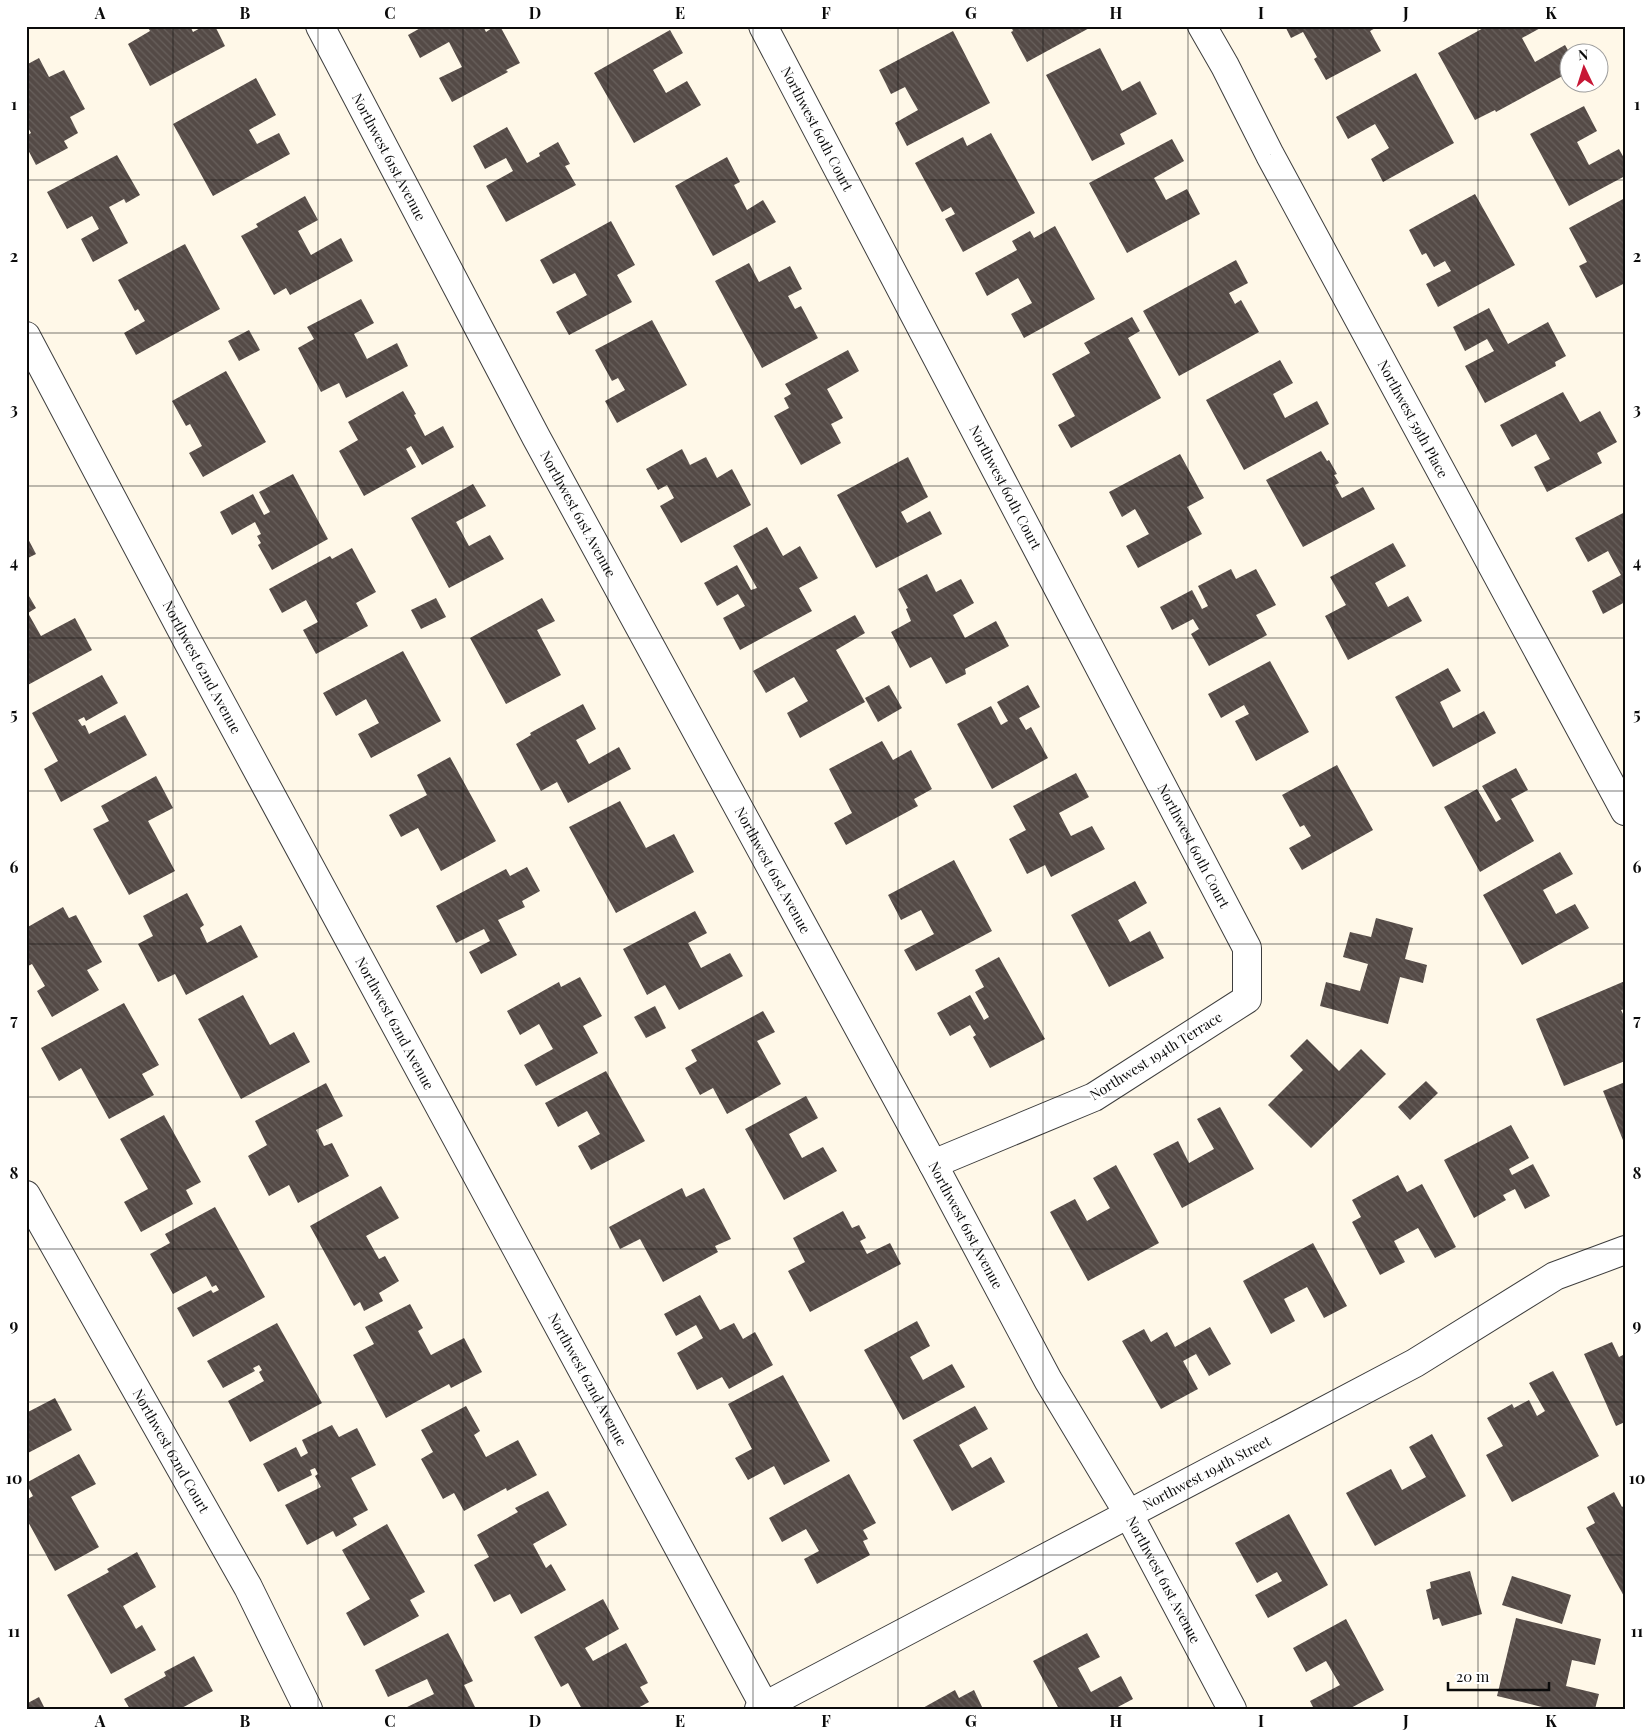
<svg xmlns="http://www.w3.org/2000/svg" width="1651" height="1735" font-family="'Playfair Display',serif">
  <defs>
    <pattern id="building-back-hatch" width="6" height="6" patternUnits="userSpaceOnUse" patternTransform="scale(1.25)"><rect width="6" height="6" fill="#544a46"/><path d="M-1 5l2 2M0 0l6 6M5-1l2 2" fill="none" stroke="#68605c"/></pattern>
  </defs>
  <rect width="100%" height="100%" fill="#fff8e8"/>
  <g fill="url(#building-back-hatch)">
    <path d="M147,26H190L193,32L204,26H215L225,46L150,86L128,44L150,31Z"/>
    <path d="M424,26H483L486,32L495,26H500L520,63L506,70L508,72L452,102L439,78L462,67L449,42L420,58L408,35Z"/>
    <path d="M1011,26H1093L1027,62L1011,32L1013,31Z"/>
    <path d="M1285,26H1379L1370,31L1381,51L1326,80L1314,59L1317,57L1303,32L1291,38Z"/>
    <path d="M1487,26H1544L1522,38L1535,62L1565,45L1569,52L1568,73L1496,112L1495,110L1475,120L1438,53Z"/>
    <path d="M670,30L683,53L653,70L666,93L687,81L701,105L634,143L594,73Z"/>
    <path d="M953,31L990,103L907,146L895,123L918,110L905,87L891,94L879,70Z"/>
    <path d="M1100,48L1122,91L1140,81L1157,114L1120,134L1125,144L1092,161L1046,75Z"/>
    <path d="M39,58L49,77L64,70L85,109L70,117L78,133L64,141L68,148L36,165L26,146V136L31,133L26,124V65Z"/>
    <path d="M1416,73L1454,143L1383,182L1371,159L1389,148L1375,124L1348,139L1336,117Z"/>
    <path d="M256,78L276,115L249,130L257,144L279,133L290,154L213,196L173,124Z"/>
    <path d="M1584,106L1597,131L1577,142L1589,165L1619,149L1625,160V176L1569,206L1530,134Z"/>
    <path d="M507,127L527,163L540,156L539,153L558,142L570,164L565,166L576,185L506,222L486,186L513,171L506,158L485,169L473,146Z"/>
    <path d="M991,133L1035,213L963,252L945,219L955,214L951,207L942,212L915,163L963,137L967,146Z"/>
    <path d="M1172,139L1184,161L1154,178L1166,200L1187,189L1200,214L1127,253L1089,183Z"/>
    <path d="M117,155L140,195L126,203L124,199L109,207L128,243L93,262L81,239L99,229L92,216L67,229L47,192Z"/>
    <path d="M727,157L740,182L734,185L747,210L763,200L776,222L713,256L675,186Z"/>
    <path d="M1475,194L1515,265L1438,307L1426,284L1451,271L1445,261L1434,267L1426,253L1422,255L1409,230Z"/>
    <path d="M305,196L318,220L298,231L311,255L341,238L353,261L290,295L286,288L274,295L241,236L258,227L256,224Z"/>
    <path d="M1625,198V283L1596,298L1579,266L1587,262L1569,228Z"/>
    <path d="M611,221L635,265L617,275L632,302L569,335L556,312L587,295L575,273L553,284L540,260Z"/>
    <path d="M1055,226L1095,299L1024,338L1011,314L1032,303L1018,278L987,296L975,273L1017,250L1012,241L1030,231L1034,238Z"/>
    <path d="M185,244L220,309L136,355L124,333L145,321L138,309L135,311L118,280Z"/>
    <path d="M1236,260L1248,283L1229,293L1235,304L1241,300L1259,332L1179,376L1143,311Z"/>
    <path d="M749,263L759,282L790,266L802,289L788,296L795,309L801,306L818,338L762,368L715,281Z"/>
    <path d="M361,299L374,323L354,334L367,359L397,343L408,366L346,398L339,383L321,392L298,348L314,339L307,327Z"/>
    <path d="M1489,308L1508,344L1548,322L1566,356L1555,362L1556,366L1485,403L1465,366L1494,351L1487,339L1465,351L1453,327Z"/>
    <path d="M1132,317L1140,331L1128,338L1161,398L1071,448L1058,425L1075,416L1052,374L1090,353L1084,343Z"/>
    <path d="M652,320L687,385L617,423L605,401L625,390L618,378L612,381L595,350Z"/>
    <path d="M249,330L260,350L239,361L228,341Z"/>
    <path d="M848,350L859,371L827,389L843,418L831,424L841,443L801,465L774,416L789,408L784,398L791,394L785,384Z"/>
    <path d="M1280,360L1293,383L1273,394L1285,418L1317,401L1329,424L1244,470L1206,400Z"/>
    <path d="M226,371L266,442L203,477L189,453L202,446L190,424L186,426L172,401Z"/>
    <path d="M403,391L416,414L414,415L425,436L443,426L454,447L422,465L411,446L406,449L416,467L364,496L339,451L358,440L348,422Z"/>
    <path d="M1563,392L1580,422L1600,411L1617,442L1597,453L1602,463L1547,492L1534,467L1550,459L1536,434L1512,447L1500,425Z"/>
    <path d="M682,449L690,465L706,457L717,478L732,469L751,505L681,543L660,506L674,498L667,485L658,490L646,469Z"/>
    <path d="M1321,451L1327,461L1329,460L1337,474L1334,475L1339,483L1335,485L1342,498L1363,487L1375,509L1303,547L1266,480Z"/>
    <path d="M1180,454L1204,498L1187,507L1202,534L1138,568L1126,546L1149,534L1135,509L1122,517L1109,492Z"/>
    <path d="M908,457L928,497L901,512L907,523L930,511L942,534L876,568L837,495Z"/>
    <path d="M293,474L328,539L272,570L258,545L261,543L257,536L261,534L255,522L232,535L220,512L253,494L264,515L270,512L259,492Z"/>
    <path d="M473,484L486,506L456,522L469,546L490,535L504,559L449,588L411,518Z"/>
    <path d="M1625,512V602L1603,614L1592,591L1621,575L1608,551L1588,562L1575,538Z"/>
    <path d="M767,527L783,556L800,546L818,578L799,588L812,611L740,650L723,618L745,606L738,594L717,606L704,583L737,565L751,590L757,588L733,546Z"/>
    <path d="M26,535L36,554L26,559Z"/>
    <path d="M1393,543L1406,566L1375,583L1388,607L1408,596L1422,621L1348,660L1325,616L1346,605L1330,577Z"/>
    <path d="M352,548L376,592L356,603L368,626L316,654L303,630L318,622L306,600L282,613L269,589L330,556L332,559Z"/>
    <path d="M1231,569L1236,579L1256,569L1276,605L1256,615L1267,635L1209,666L1191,634L1199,629L1193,619L1172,630L1160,607L1192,590L1202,609L1208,606L1198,586Z"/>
    <path d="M927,574L936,592L961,579L974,603L953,615L965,638L996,621L1009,646L965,669L966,674L946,684L931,657L910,668L891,632L911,621L906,609L908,608L898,589Z"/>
    <path d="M26,591L36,608L28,613L41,636L75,618L92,650L26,686Z"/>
    <path d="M436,598L446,617L421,629L411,610Z"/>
    <path d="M542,598L555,621L537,630L561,675L506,704L470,638Z"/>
    <path d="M855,615L865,633L836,650L865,702L800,738L787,713L808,701L794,677L766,693L753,671Z"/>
    <path d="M403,651L441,721L371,758L358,734L379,723L366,699L336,716L323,693Z"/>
    <path d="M1270,661L1309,732L1256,761L1235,721L1249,714L1244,705L1221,718L1208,694Z"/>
    <path d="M1448,668L1461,691L1440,702L1453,728L1484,711L1496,733L1433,767L1395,697Z"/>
    <path d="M102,675L118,703L86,721L84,717L78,720L82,726L85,725L89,734L125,715L147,755L61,802L44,769L58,761L32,713Z"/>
    <path d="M889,685L902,708L878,722L865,698Z"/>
    <path d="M1028,685L1040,707L1019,718L1026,730L1031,727L1048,758L992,789L957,724L991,706L1001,725L1008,721L997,702Z"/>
    <path d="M583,704L596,729L576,740L589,764L619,747L631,769L568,803L557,782L541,791L516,744L531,735L530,733Z"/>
    <path d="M882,741L893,760L911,750L932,789L914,799L918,806L846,845L834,823L852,813L829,769Z"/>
    <path d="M450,757L496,841L441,871L418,828L401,837L389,815L427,795L417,775Z"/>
    <path d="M1337,765L1373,830L1302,870L1289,848L1311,836L1304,825L1300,827L1282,795Z"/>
    <path d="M1516,768L1528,790L1511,799L1534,841L1480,872L1444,807L1477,789L1496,822L1501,819L1482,786Z"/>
    <path d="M1076,773L1089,797L1059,813L1071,836L1092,826L1105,849L1051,877L1045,865L1027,874L1009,839L1026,830L1013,806Z"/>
    <path d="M156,776L173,808L148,821L175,871L129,895L93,829L109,821L101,806Z"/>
    <path d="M620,801L646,848L674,834L694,872L616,913L569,827Z"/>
    <path d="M1560,852L1573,874L1543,890L1556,914L1575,904L1589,928L1522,965L1483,895Z"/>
    <path d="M954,860L992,931L916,971L904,950L934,934L921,910L901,920L888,895Z"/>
    <path d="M527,867L540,891L522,901L525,907L498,920L517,955L481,974L469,952L490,941L484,929L456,943L436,906L506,869L510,876Z"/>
    <path d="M1135,881L1147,903L1118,920L1130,942L1150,931L1164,958L1109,987L1071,915Z"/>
    <path d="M187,893L204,925L200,928L207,943L241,925L258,957L186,995L175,974L158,982L138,944L153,936L143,916Z"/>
    <path d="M63,907L69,918L76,915L102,962L87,970L99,990L52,1017L37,991L45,986L32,964L26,967V928Z"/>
    <path d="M695,911L707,933L688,943L701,968L730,953L743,976L679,1010L665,985L647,995L623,949Z"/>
    <path d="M1376,918L1413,928L1405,959L1427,965L1423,983L1400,977L1388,1024L1320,1006L1326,982L1360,991L1368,964L1343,957L1350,932L1371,937Z"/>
    <path d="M999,957L1045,1039L990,1068L973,1037L976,1035L970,1025L950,1036L937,1013L970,995L984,1020L989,1017L975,992L984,987L975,970Z"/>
    <path d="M580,977L602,1016L583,1026L598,1053L536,1086L524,1065L553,1049L539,1024L520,1035L507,1011L559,982L561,987Z"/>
    <path d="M1625,981V1009L1621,1010L1625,1018V1061L1564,1086L1536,1019Z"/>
    <path d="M243,995L270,1045L294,1032L310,1062L241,1099L198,1019Z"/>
    <path d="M124,1003L159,1065L142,1074L154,1095L109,1119L81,1068L59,1081L41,1048Z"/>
    <path d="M655,1006L666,1028L646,1038L634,1017Z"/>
    <path d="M763,1011L775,1032L757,1041L781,1084L727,1114L713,1088L700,1095L685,1068L697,1061L691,1050Z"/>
    <path d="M1307,1039L1339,1071L1361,1049L1386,1074L1311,1148L1268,1105L1303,1070L1290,1056Z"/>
    <path d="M606,1071L645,1141L591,1170L578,1146L600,1134L587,1111L558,1127L545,1103Z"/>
    <path d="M1426,1081L1438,1093L1410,1120L1398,1107Z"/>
    <path d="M1625,1082V1145L1603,1091Z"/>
    <path d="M326,1083L343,1116L316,1130L324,1146L332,1143L349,1176L298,1203L289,1185L269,1196L248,1156L267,1145L255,1121Z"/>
    <path d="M806,1096L818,1118L789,1134L802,1158L823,1147L837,1171L784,1200L745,1129Z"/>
    <path d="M1220,1107L1254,1169L1182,1208L1153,1154L1178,1141L1189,1163L1214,1149L1197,1119Z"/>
    <path d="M164,1115L201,1182L186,1190L193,1204L141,1232L124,1202L148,1189L120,1139Z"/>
    <path d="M1511,1125L1529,1158L1509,1169L1512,1175L1533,1164L1550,1196L1525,1209L1515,1189L1503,1195L1506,1200L1474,1218L1444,1160Z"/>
    <path d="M1116,1165L1159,1243L1088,1281L1050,1212L1075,1199L1087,1221L1110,1208L1093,1178Z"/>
    <path d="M1398,1175L1407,1192L1422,1184L1456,1247L1435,1258L1418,1228L1394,1241L1405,1262L1380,1275L1352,1222L1361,1217L1352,1200Z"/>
    <path d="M381,1186L399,1218L366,1236L379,1259L385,1256L399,1281L379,1293L383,1301L364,1311L360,1302L354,1306L310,1226Z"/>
    <path d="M682,1188L686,1197L704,1188L731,1239L715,1246L718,1252L663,1282L640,1239L620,1249L609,1227Z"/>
    <path d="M215,1207L265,1297L193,1337L177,1308L211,1290L213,1293L219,1290L216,1285L212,1287L206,1276L173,1294L150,1254L170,1243L165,1234Z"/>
    <path d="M843,1211L852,1228L859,1225L866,1238L860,1241L867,1254L890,1243L901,1264L810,1312L788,1271L805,1262L793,1238Z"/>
    <path d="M1313,1243L1347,1306L1324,1318L1307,1287L1284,1299L1295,1321L1271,1334L1243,1281Z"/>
    <path d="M700,1295L720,1330L734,1323L743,1339L755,1332L773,1365L729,1389L722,1377L697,1390L677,1353L703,1338L696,1325L676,1336L664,1314Z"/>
    <path d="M410,1304L423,1328L418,1331L431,1355L464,1338L482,1372L451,1388L449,1384L386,1418L353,1355L374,1344L365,1327Z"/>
    <path d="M917,1321L930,1346L910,1357L923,1380L952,1364L965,1387L903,1420L864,1350Z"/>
    <path d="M277,1323L322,1403L250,1442L228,1401L264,1381L259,1372L262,1370L259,1365L253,1368L255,1371L223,1388L207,1361Z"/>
    <path d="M1210,1327L1231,1364L1209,1376L1196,1354L1183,1361L1198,1389L1161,1409L1122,1341L1144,1329L1151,1342L1167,1332L1175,1347Z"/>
    <path d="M1612,1342L1619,1357L1625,1354V1422L1616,1426L1584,1354Z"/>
    <path d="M1553,1371L1599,1456L1512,1502L1486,1455L1503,1446L1487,1418L1512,1404L1514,1408L1529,1400L1537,1416L1545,1411L1529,1383Z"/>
    <path d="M783,1375L830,1461L784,1485L774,1466L748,1480L735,1458L752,1449L728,1404Z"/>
    <path d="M55,1398L72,1430L26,1454V1413Z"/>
    <path d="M466,1406L480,1431L474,1435L486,1457L518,1440L537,1475L507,1491L506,1488L464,1511L454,1493L443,1499L421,1459L433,1452L421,1430Z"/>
    <path d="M975,1406L988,1429L959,1445L972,1468L991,1457L1005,1482L952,1511L913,1440Z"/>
    <path d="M332,1425L339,1437L357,1428L376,1465L351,1478L368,1510L353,1518L357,1525L336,1537L333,1531L307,1545L285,1505L321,1487L315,1476L318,1474L315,1468L310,1470L312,1475L278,1492L263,1464L296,1447L301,1457L308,1453L302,1440Z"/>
    <path d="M1432,1434L1466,1496L1375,1546L1346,1493L1391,1469L1402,1490L1426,1477L1409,1447Z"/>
    <path d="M79,1454L96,1484L71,1497L99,1547L55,1571L26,1518V1500L33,1496L26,1483Z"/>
    <path d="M849,1474L876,1523L863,1530L868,1539L863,1541L870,1555L817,1584L804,1559L819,1551L806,1529L782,1542L769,1518Z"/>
    <path d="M548,1491L567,1525L533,1544L546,1568L551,1564L566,1590L521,1614L510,1594L494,1602L474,1565L489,1557L477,1535L518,1512L515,1508Z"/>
    <path d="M1614,1492L1622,1507L1625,1505V1598L1586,1528L1595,1523L1587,1507Z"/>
    <path d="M1289,1514L1328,1585L1268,1618L1255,1595L1282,1581L1277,1572L1257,1583L1235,1543Z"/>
    <path d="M387,1524L425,1592L410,1600L419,1616L364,1646L346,1613L370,1599L342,1550Z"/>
    <path d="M137,1552L156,1587L123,1606L136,1629L142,1625L156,1650L111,1674L67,1595L109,1572L107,1569Z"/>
    <path d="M1470,1571L1482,1614L1442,1626L1439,1618L1433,1620L1426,1590L1431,1588L1430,1582Z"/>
    <path d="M1512,1576L1571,1595L1562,1624L1502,1605Z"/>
    <path d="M603,1599L619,1629L585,1648L593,1661L626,1643L648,1683L640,1687L649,1702L636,1709H582L568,1683L561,1687L534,1637Z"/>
    <path d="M1516,1618L1601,1639L1595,1665L1572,1660L1566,1686L1599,1694L1595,1709H1550L1497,1696Z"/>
    <path d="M1346,1619L1384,1690L1349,1709H1314L1310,1701L1340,1685L1326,1661L1306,1672L1293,1648Z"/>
    <path d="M448,1633L473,1681L464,1685L476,1709H403L434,1694L427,1679L388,1697L375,1670Z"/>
    <path d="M1087,1633L1100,1657L1078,1668L1091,1692L1121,1676L1133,1699L1114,1709H1059L1033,1661Z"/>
    <path d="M194,1656L213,1691L180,1709H130L124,1699L166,1676L164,1672Z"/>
    <path d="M955,1690L959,1698L974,1690L983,1709H921Z"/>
    <path d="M39,1697L45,1709H26V1704Z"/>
  </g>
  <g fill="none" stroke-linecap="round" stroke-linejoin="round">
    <defs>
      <g id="minor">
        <path id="s1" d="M320,26L536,437L933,1164L1048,1380L1128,1513L1232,1709"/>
        <path id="s2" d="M763,26L1247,948V999L1094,1097L933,1164"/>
        <path id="s3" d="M1202,26L1225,66L1270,155L1625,811"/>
        <path id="s4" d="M26,1195L248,1587L308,1709"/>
        <path id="s5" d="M759,1709L1415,1363L1555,1276L1625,1250"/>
      </g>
      <g id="tertiary">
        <path id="s6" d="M26,336L187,640L766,1709"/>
      </g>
    </defs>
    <use href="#minor" stroke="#3e3e3e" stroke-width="30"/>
    <use href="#tertiary" stroke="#3e3e3e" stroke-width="30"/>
    <use href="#minor" stroke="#fff" stroke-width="28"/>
    <use href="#tertiary" stroke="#fff" stroke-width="28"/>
  </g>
  <path fill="none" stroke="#0b0b0b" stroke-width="1" stroke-opacity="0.55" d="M173,26V1709M318,26V1709M463,26V1709M608,26V1709M753,26V1709M898,26V1709M1043,26V1709M1188,26V1709M1333,26V1709M1478,26V1709M26,180H1625M26,333H1625M26,486H1625M26,638H1625M26,791H1625M26,944H1625M26,1097H1625M26,1249H1625M26,1402H1625M26,1555H1625"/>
  <g text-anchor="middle" stroke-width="5" stroke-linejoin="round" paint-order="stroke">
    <g font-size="14" fill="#0b0b0b" stroke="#fff">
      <text dy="5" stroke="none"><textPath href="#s2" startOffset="116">Northwest 60th Court</textPath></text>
      <text dy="5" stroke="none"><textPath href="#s1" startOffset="148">Northwest 61st Avenue</textPath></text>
      <text dy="5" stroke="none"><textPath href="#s3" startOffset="446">Northwest 59th Place</textPath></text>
      <text dy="5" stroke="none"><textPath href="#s2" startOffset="521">Northwest 60th Court</textPath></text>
      <text dy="5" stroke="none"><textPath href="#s1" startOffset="552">Northwest 61st Avenue</textPath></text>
      <text dy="5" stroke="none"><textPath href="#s6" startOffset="375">Northwest 62nd Avenue</textPath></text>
      <text dy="5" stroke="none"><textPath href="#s2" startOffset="926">Northwest 60th Court</textPath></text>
      <text dy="5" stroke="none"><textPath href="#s1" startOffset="958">Northwest 61st Avenue</textPath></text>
      <text dy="5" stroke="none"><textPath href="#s6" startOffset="780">Northwest 62nd Avenue</textPath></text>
      <text transform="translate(1156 1056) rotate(-32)" y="5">Northwest 194th Terrace</text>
      <text dy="5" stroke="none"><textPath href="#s1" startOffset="1362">Northwest 61st Avenue</textPath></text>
      <text dy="5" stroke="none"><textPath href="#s6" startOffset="1185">Northwest 62nd Avenue</textPath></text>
      <text dy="5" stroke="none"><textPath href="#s4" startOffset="294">Northwest 62nd Court</textPath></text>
      <text dy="5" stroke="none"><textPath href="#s5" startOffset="506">Northwest 194th Street</textPath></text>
      <text dy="5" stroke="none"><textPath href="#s1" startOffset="1768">Northwest 61st Avenue</textPath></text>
    </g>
  </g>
  <rect width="1651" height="1735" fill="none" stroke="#ffffff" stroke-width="55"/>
  <g transform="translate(1584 68) rotate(356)"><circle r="24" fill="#ffffff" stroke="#9d9d9d"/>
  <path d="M0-4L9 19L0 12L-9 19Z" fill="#c71736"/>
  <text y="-8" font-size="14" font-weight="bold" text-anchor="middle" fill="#0b0b0b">N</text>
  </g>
  <path d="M1448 1682v8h101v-8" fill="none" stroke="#0b0b0b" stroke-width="2.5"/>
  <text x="1456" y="1682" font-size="15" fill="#0b0b0b" stroke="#ffffff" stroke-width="4" paint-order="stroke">20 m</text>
  <rect x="28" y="28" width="1596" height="1680" fill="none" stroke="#0b0b0b" stroke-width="2"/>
  <g font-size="16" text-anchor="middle" font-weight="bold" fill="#0b0b0b">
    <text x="100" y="19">A</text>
    <text x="245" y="19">B</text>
    <text x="390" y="19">C</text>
    <text x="535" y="19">D</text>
    <text x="680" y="19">E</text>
    <text x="826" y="19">F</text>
    <text x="971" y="19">G</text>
    <text x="1116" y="19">H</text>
    <text x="1261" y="19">I</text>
    <text x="1406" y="19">J</text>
    <text x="1551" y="19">K</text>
    <text x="14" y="110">1</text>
    <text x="1637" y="110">1</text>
    <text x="14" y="262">2</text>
    <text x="1637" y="262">2</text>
    <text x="14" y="415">3</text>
    <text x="1637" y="415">3</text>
    <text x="14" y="568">4</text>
    <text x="1637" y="568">4</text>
    <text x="14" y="720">5</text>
    <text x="1637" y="720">5</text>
    <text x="14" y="873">6</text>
    <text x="1637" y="873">6</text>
    <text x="14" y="1026">7</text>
    <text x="1637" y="1026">7</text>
    <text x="14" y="1179">8</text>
    <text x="1637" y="1179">8</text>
    <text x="14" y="1331">9</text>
    <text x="1637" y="1331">9</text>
    <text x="14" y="1484">10</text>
    <text x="1637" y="1484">10</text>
    <text x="14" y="1637">11</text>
    <text x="1637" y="1637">11</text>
    <text x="100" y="1727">A</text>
    <text x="245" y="1727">B</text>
    <text x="390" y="1727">C</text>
    <text x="535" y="1727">D</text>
    <text x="680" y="1727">E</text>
    <text x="826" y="1727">F</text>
    <text x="971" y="1727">G</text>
    <text x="1116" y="1727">H</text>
    <text x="1261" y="1727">I</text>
    <text x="1406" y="1727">J</text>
    <text x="1551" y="1727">K</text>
  </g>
</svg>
